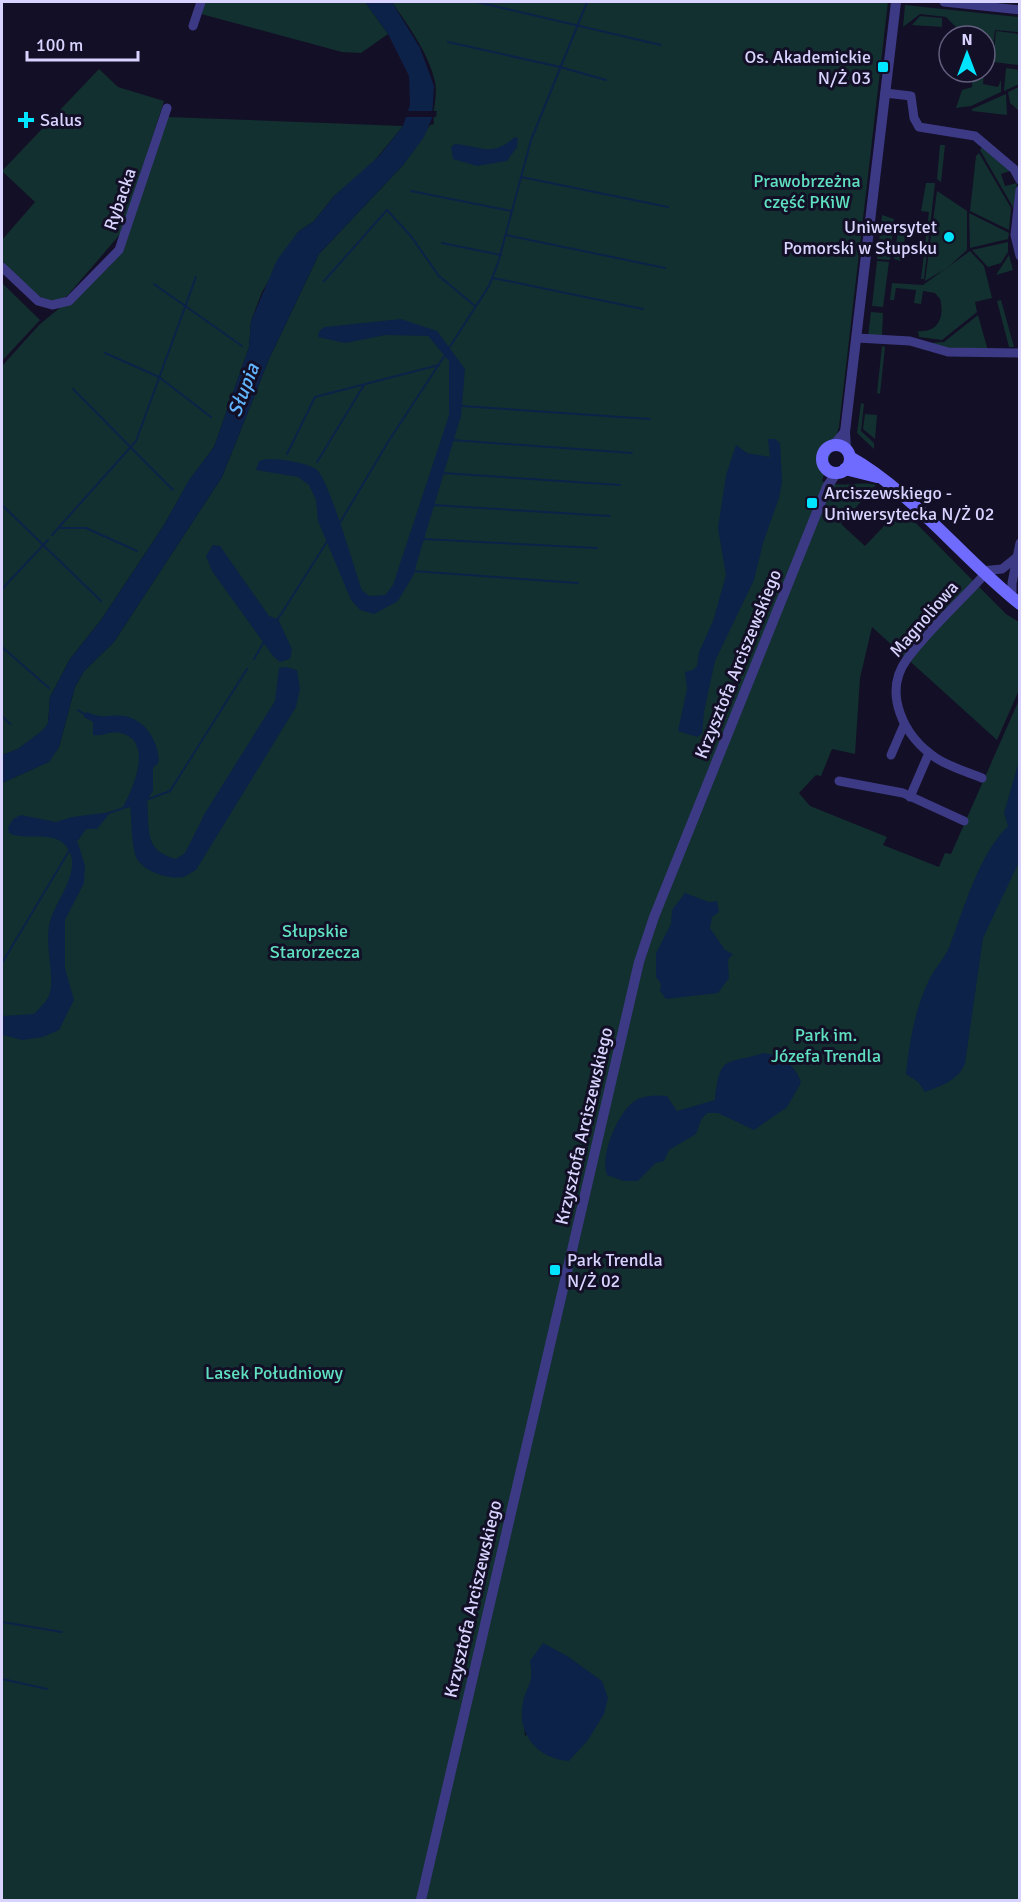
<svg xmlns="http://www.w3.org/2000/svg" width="1021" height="1902" font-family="Signika,sans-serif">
  <rect width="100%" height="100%" fill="#130f26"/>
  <g fill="#12302f" fill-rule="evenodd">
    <path d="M205,2H365L388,34L361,53L342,52L201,14Z"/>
    <path d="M392,2H888L839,427L822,481C840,489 857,480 876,485L841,524L865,546L901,508L1006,614L1019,622V690L997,740L872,627L860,678L855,754L832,749L821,776L816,775L799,793L810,806L887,837L883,845L939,867L945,853L951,854L1019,700V1900H2V783L48,762L59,747L75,687L84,671L114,642L222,477L269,359L319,254L404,164L430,125L434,124C432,109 438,97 435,82C429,53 408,26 392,2ZM567,1656L602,1682L525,1736C520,1687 528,1682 567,1656Z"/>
    <path d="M905,5L1019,17V32L995,30L992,55H985V36H977L978,31L971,27L957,28L946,17L920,14L903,27Z"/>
    <path d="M920,16L942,18V27L912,25Z"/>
    <path d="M996,31L1019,34V65L993,62Z"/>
    <path d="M1006,68L1019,70V84L1004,91Z"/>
    <path d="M99,69L118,87L164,101L122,232L68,295C43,314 18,277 2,261V240L35,202L2,171Z"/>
    <path d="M973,72H984L983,84L998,87L1001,80V92L971,106L956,108L962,90L972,87Z"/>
    <path d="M1019,87V111L1010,103L1008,92Z"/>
    <path d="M1006,94L1007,115L972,111V109Z"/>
    <path d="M168,117L403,126L371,165L334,196L314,221L298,232L262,292L251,321L249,347L214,447L189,481L164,525L101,620L70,659L50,697L48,723L44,730L18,749L2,755V366L39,325L110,266Z"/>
    <path d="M940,145H945L941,182L937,179Z"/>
    <path d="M983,146L1010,171L1001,174L1005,186L1017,183L1014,209L980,150Z"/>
    <path d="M979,153L1011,208L1009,230L970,211L976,156Z"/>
    <path d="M926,183H935L924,279H921L929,212L921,211Z"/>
    <path d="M937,191L967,211V250L947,268L925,281Z"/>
    <path d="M969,213L1009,233L1008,239L970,248Z"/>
    <path d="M882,215L894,219L890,260L877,259Z"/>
    <path d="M899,224L907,226L901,261L894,259Z"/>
    <path d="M1008,242V252L1001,263L988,267L972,250Z"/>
    <path d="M970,251L984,266L992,298L975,302L977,312L942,340L919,337L918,331C938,333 945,317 940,299L935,293L923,291L921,304L914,303L916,290L896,288L894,300H890L892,283L923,285Z"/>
    <path d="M1009,255L1013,270L996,275Z"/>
    <path d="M877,261L889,262L883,307L872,306Z"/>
    <path d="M2,283L40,320L2,361Z"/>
    <path d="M1001,300L1014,347H1009L997,301Z"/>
    <path d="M871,312L883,313L882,336L868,337Z"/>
    <path d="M978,315L988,351L948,349L930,343L944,342Z"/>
    <path d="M882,346L885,347L880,394L877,393Z"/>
    <path d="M861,403L864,404L861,431L874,443V449L857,433Z"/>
    <path d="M865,414L877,415L875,439L863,429Z"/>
  </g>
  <g fill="#0c2248">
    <path d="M365,2H392L420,48L434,86L432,118L424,137L404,164L319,254L269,359L222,477L114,642L84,671L75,687L59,747L49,762L2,783V755L18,749L44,729L48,723L50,697L70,659L101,620L164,525L189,480L214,447L249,347L251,321L277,260L298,232L314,221L334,196L379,156L403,126L410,105L409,76L388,34Z"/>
    <path d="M515,137L518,138L517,147L507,161L477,166L453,159L451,147L455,144C482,146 491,158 515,137Z"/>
    <path d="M401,319L437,331L465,369L461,416L413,576L398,601L374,614L360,610L351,600L318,521L316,500L309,485L298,477L256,470L259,461L267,459C281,459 304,462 316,469C328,476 355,571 362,590L369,596L385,595L393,585L449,415V361L428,336L386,335L345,343L318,337L319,331L325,327Z"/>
    <path d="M768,439H775L780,443L782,482L779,498L763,543L754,580L715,661L704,712L702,734L697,737L678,731L687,689L685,672L693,670L697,666L699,652L713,621L726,575L718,528L726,475L736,445L747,453L770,457Z"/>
    <path d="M213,545L220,546L269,616L278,619L292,649L290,659L280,662L273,656L212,571L206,556Z"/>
    <path d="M286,667L297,670L300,689L296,707L196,870C192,872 187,876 183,877C167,880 139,870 135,854C131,839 132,822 130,806L122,809C132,790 155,742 121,733C111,730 103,737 93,735V722L84,717V714L87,712C106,720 107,714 124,716C145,719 159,742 159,762L153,768V791L147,800C150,829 143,851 176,859L185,853L205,813L275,701L279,668Z"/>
    <path d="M1019,761V862L983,938L965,1064C957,1081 941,1086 925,1092L918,1082L906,1074C909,1044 915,1008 929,980C935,968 945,958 950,945C964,908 979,854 1008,826L1004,813Z"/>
    <path d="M111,812L97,829H85L77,840L85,866L84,883L65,920V968L74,1000L59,1030L43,1037L22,1040L3,1035L2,1016L34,1014C40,1007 48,1001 50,992C55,976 43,941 51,918C59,896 86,864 63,843C49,831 24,841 9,833L8,827L13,819L21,815L56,822L72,817Z"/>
    <path d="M685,893L709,902L717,901L719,912L712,917L710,928L725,950L733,954L728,960L729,978L718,993L666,999L660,991L661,984L656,977V953L671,924L672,910Z"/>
    <path d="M764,1053C780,1055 797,1066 801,1083L787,1107L754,1130L718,1113H707L701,1120L696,1134L669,1150L664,1161L656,1163L638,1181H624L607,1175C599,1156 619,1108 638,1099C647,1095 657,1095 667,1096L677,1111L715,1100C720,1053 726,1065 764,1053Z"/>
    <path d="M543,1643L567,1656L602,1681L608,1698L604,1714L588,1740L569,1761C538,1759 516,1734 523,1702C528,1682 534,1685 530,1661Z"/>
  </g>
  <path fill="#130f26" d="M405,111H437L436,117H403Z"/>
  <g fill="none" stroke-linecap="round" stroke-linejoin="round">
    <g stroke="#0c2248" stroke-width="2">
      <path d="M477,2L661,45"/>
      <path d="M448,42L560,67L606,80"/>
      <path d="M521,177L668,207"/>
      <path d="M411,191L511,211"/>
      <path d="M506,235L665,268"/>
      <path d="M442,243L501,255"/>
      <path d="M493,278L643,309"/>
      <path d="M324,281L387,210L410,235L439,276L475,306"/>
      <path d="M154,284L242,346"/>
      <path d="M449,348L489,286L498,263L531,140L587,2"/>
      <path d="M105,353L159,377L211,417"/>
      <path d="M73,389L173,490"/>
      <path d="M461,406L650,419"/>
      <path d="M452,440L632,453"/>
      <path d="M287,454L315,397L439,365"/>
      <path d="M317,462L364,385"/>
      <path d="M443,473L620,485"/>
      <path d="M2,505L101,601"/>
      <path d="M433,505L610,516"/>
      <path d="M338,526L388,442L445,355"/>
      <path d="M60,528H86L137,551"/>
      <path d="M52,535L136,441L196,277"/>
      <path d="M423,539L597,548"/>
      <path d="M413,571L578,583"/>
      <path d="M2,589L48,540"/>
      <path d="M278,619L328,540"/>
      <path d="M2,647L49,688"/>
      <path d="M254,659L265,640"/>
      <path d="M78,710L84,714"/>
      <path d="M2,716L10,724"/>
      <path d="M146,800L170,791L247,669"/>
      <path d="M109,813L129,806"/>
      <path d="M78,839L87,826"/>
      <path d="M2,963L69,851"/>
      <path d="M2,1622L62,1632"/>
      <path d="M2,1679L47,1689"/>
    </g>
    <g stroke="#3d3a85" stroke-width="9">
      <path d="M944,2L1020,10"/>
      <path d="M193,26L201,2"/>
      <path d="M885,93L911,96L914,118L919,127L975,136L1014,169L1020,180"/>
      <path d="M1020,190L1015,235L1020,256"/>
      <path d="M2,267L38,301L52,305L69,301L119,250L167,108"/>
      <path d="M857,338L910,341L948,352L1020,353"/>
      <path d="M981,571L1002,569L1017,557"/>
      <path d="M1012,598V583L1020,543"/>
      <path d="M891,755L904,725"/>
      <path d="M982,778C967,772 950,767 936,758C904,737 882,693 907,659C929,629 960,602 985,574"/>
      <path d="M839,781L903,793L964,821"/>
      <path d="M910,797L929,753"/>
    </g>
    <g stroke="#3d3a85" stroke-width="10">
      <path d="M834,445L845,432"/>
      <path d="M846,449L845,432L896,2"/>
      <path d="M421,1900L639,962L654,917L827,487L837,472"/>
    </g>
    <g stroke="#6f6bff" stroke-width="12">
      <circle cx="836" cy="459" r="14"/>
      <path d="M850,457C910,490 964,560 1020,604"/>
      <path d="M845,469L877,477"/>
    </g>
  </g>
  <g fill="#00e5ff" stroke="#130f26" stroke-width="2">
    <rect x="877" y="61" width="12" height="12" rx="3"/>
    <path d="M23 111h6v6h6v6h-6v6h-6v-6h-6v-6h6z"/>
    <circle cx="949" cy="237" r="6"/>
    <rect x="806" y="497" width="12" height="12" rx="3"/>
    <rect x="549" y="1264" width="12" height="12" rx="3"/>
  </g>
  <g text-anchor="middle" stroke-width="6" stroke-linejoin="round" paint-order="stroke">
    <g font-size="18" fill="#d9d4ff" stroke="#130f26" text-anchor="start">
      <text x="871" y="63" text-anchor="end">Os. Akademickie<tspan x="871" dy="21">N/Ż 03</tspan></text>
      <text x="40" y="126">Salus</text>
      <text x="937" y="233" text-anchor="end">Uniwersytet<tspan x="937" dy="21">Pomorski w Słupsku</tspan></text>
      <text x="824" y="499">Arciszewskiego -<tspan x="824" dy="21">Uniwersytecka N/Ż 02</tspan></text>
      <text x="567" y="1266">Park Trendla<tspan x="567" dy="21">N/Ż 02</tspan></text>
    </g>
    <g font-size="18" fill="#5fe0c0" stroke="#130f26">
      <text x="807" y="187">Prawobrzeżna<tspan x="807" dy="21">część PKiW</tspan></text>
      <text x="315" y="937">Słupskie<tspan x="315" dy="21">Starorzecza</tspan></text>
      <text x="826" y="1041">Park im.<tspan x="826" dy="21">Józefa Trendla</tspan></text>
      <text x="274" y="1379">Lasek Południowy</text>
    </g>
    <g font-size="18" fill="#d9d4ff" stroke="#130f26">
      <text transform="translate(120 199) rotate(-71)" y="6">Rybacka</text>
      <text transform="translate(924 619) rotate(-49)" y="6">Magnoliowa</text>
      <text transform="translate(738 664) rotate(-68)" y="6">Krzysztofa Arciszewskiego</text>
      <text transform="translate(584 1126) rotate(-77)" y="6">Krzysztofa Arciszewskiego</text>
      <text transform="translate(473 1599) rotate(-77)" y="6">Krzysztofa Arciszewskiego</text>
    </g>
    <g font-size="20" font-style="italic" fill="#62b6ff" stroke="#130f26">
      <text transform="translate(243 390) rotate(-69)" y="7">Słupia</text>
    </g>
  </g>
  <rect width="1021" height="1902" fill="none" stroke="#d9d4ff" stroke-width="6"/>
  <g transform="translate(967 54)"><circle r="28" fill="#130f26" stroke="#625e7d" stroke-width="1.5"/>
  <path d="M0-4.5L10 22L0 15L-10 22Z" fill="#00e5ff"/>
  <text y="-9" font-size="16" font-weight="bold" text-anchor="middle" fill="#d9d4ff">N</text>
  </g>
  <path d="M27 51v9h111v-9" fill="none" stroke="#d9d4ff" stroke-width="3"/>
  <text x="36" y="51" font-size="18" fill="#d9d4ff" stroke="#130f26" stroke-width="4.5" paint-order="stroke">100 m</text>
</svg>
